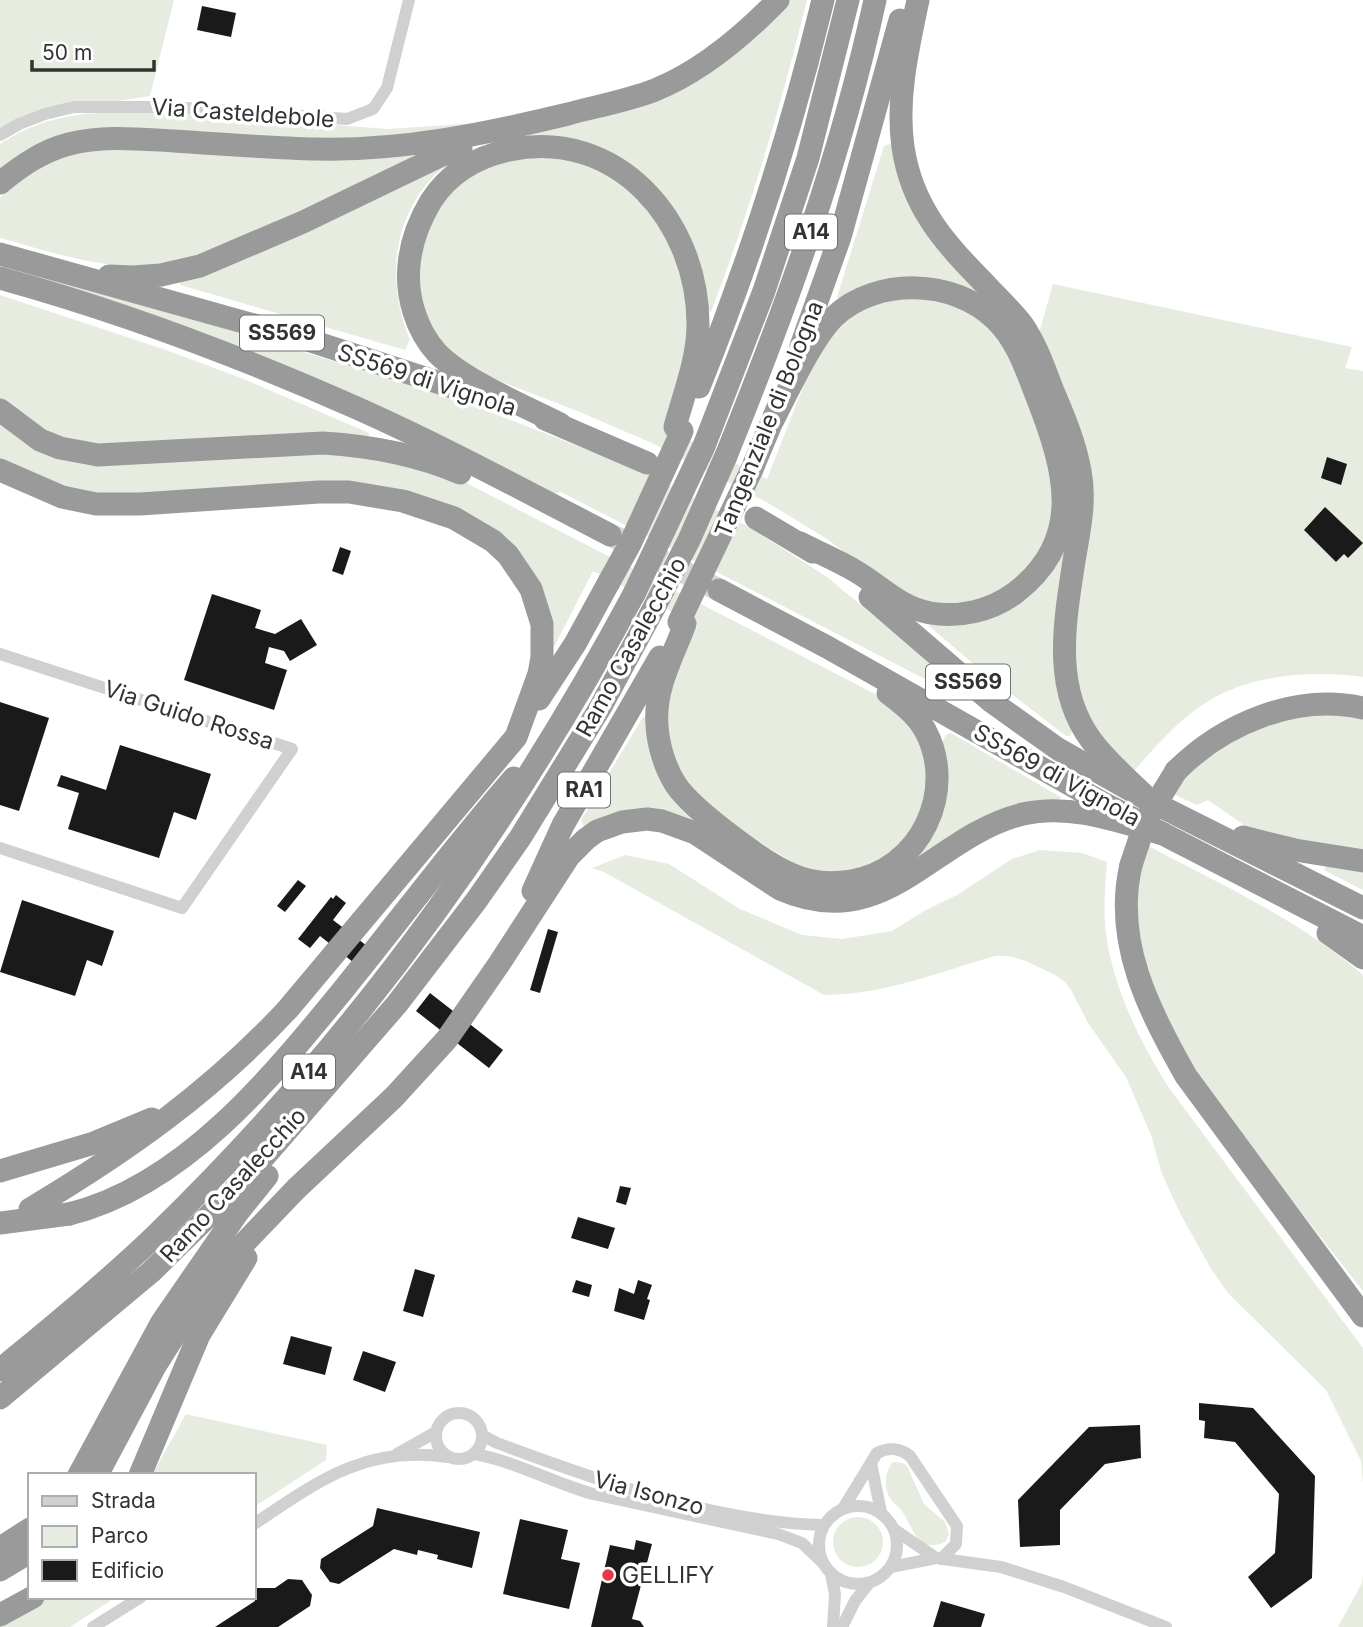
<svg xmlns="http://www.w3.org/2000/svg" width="1363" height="1627" font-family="Inter,sans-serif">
  <rect width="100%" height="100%" fill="#fff"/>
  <g fill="#e6ecdf">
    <path d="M0,0H174L150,96L23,116L0,129Z"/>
    <path d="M788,0H807C781,106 750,210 711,312L706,310L661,194L521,138L492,143L628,107Z"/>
    <path d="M98,113H166L388,129L507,121L354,141L130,130L0,171V144C30,124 62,115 98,113Z"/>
    <path d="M890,144L895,147L983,295L967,290L841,300L837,297L884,146Z"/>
    <path d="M95,147L410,153L413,159L195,258C129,279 65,256 0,238V198C29,166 56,160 95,147Z"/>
    <path d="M475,149C460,158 443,166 431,179C390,225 388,285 410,340L405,350L180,285V282Z"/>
    <path d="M541,152L610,170L671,235L692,319L678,393L663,427L767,479L820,344L854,310L910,294L967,307L1005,344L1052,469L1053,518L1041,550L1018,579L990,596L957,605L920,602L861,564L827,539L768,503L654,444L580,412L487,376L459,361L443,346L424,312L417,260L439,202L474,169Z"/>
    <path d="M0,265L118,297L441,393L642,471L749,527L827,577L965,692L960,697L561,492L552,494L316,378L202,332Z"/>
    <path d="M1053,284L1352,347L1345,368L1363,371V677C1313,670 1251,674 1207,702C1178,720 1155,747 1133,772L1108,746L1090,722L1071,662L1094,499L1091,475L1039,333Z"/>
    <path d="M0,295L166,350L246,380L369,433V437L110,447L53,437L0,400Z"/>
    <path d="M0,423L23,440L283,454H354L457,478L879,696L910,722L929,770L921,815L895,850L868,866L834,873L800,867L728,822L683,779L669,747L664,710L677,661L698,625L593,571L554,647L552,646L544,599L422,496L109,495L63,488L0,460Z"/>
    <path d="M1071,521L1073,730L1070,736H1066L983,672L929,626L931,623L980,620Z"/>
    <path d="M1363,712V850L1303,841L1244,825L1208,800L1197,805L1169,792L1197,761L1272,718Z"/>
    <path d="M643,717L648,719L697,821L584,827L581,820Z"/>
    <path d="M951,733L1062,798L895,876L913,860L943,740L947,734Z"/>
    <path d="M1145,844C1219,884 1299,919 1363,975V1291L1214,1101L1186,1061L1153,996L1132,912Z"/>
    <path d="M1040,850L1082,853L1107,862C1105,886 1103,909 1106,933C1113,988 1140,1042 1169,1088L1363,1348V1483L1361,1461L1326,1390L1228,1293L1210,1267L1181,1215L1162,1174L1151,1135L1126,1077L1088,1023L1071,990L1065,982L1055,975L1026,961L1010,956H995C935,973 888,994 824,995L604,872L592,868L625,855L669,864L740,909L802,935L842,939L892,931L926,910L957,895L1012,859Z"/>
    <path d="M1327,864L1363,870V890L1324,870Z"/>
    <path d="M186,1414L327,1445L326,1460L254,1507V1475H152Z"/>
    <path d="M893,1462L903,1463L907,1466L924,1504L945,1522L949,1534L945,1542C916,1555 913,1525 901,1510C898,1506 893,1503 890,1498C883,1487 885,1471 893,1462Z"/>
    <circle cx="858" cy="1542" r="25"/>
    <path d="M1363,1576V1627H1338L1362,1583Z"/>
    <path d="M46,1597H116L70,1627H0V1624Z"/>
  </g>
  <g fill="#1a1a1a">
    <path d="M202,6L236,13L231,37L197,30Z"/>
    <path d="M1327,457L1347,464L1341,485L1321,478Z"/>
    <path d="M1325,507L1363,543L1348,558L1344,554L1336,562L1304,530Z"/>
    <path d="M340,547L351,551L343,575L332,571Z"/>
    <path d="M212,594L261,610L255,628L275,634L301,619L317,645L290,661L284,651L269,647L265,663L287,670L274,710L184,680Z"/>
    <path d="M0,702L49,718L19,811L0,805Z"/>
    <path d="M120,745L211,774L196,820L174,812L159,858L68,829L79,793L57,786L61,775L106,790Z"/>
    <path d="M298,880L306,886L285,912L277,906Z"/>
    <path d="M336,895L346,903L333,920L371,949L358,966L320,936L310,948L298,939L331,897L333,899Z"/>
    <path d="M22,900L114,931L102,966L87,960L75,996L0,972Z"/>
    <path d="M548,929L558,932L540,993L530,990Z"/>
    <path d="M430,993L503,1050L489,1068L416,1011Z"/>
    <path d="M620,1186L631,1188L626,1205L616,1202Z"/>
    <path d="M578,1217L615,1228L608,1249L571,1238Z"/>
    <path d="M415,1269L435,1275L423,1317L403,1311Z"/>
    <path d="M576,1280L592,1285L589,1297L572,1292Z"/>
    <path d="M638,1280L652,1285L647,1299L650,1300L644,1320L614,1311L619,1288L634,1294Z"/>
    <path d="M291,1336L332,1347L325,1375L283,1364Z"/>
    <path d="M363,1351L396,1362L385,1392L353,1380Z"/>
    <path d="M1199,1403L1253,1408L1315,1476L1312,1578L1271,1608L1248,1577L1275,1553L1279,1494L1235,1442L1204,1438L1205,1421L1199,1420Z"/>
    <path d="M1140,1425L1141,1458L1105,1464L1060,1510V1545L1020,1547L1018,1500L1089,1427Z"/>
    <path d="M377,1508L480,1532L472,1568L437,1559L438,1555L418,1550L417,1555L394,1549L339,1584L330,1582L320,1568L321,1559L373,1526Z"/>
    <path d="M520,1519L568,1530L561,1559L580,1563L569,1609L503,1594Z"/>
    <path d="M636,1540L652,1544L632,1619L640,1621L644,1627H591L610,1545L634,1550Z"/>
    <path d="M288,1579L302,1580L312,1595L310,1606L278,1627H215L255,1601V1588H275Z"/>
    <path d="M941,1601L985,1614L981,1627H933Z"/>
  </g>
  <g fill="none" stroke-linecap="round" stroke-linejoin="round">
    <path stroke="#d6d6d6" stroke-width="23" stroke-dasharray="23 11" stroke-linecap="butt" d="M613,536L717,589"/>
    <g stroke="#d0d0d0" stroke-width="12">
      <path d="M0,135L19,124L45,114L74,107H170L347,119L373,109L387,88L409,0"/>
      <path d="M0,654L292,749L182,908L0,848"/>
      <circle cx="459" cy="1436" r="23"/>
      <path d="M482,1435L497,1443C599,1481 713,1522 823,1525"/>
      <path d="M397,1454L436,1432"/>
      <path d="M474,1454C515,1461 553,1483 593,1494L778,1534L802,1543L823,1563"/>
      <path d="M871,1463L881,1512"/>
      <circle cx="858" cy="1545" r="39"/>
      <path d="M844,1507L877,1453C888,1447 900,1448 910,1456L957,1526L956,1544L941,1559"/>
      <path d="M254,1524C318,1481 366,1445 447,1457"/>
      <path d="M895,1530L936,1558"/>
      <path d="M891,1567L936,1558L1001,1567L1064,1587L1166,1627"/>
      <path d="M831,1574L835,1594L833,1627"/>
      <path d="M93,1627L141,1597"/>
      <path d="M842,1627L855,1601L869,1583"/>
    </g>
    <g stroke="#9a9a9a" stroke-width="23">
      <path d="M918,0C908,48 896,98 903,147C912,208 945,243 986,285C998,298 1011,310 1022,324C1036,344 1044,368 1053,391C1064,417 1075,443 1080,471C1086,501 1079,531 1074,561C1065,621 1052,687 1091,740C1108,763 1130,781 1150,801"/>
      <path d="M0,183C21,166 42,151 69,144C103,135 139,139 174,141C222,144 269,148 317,149C402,151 485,134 568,114C597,106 627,101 655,90C702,71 743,36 778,0"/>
      <path d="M0,254L311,341L483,397"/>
      <path d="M109,276L133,277L161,275L200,266L303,222L440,156L461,148"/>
      <path d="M0,278C123,312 242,357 359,409C444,447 527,492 610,535"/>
      <path d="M801,346L840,237L900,20"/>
      <path d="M699,387C750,260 791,132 823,0"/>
      <path d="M0,410L40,440L60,448L98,455L323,443C371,446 416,454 460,473"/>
      <path d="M545,419L647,463"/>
      <path d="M773,420C787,393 814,335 835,316C877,277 954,279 995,319C1017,340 1026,369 1037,397C1065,469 1086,539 1015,593C991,611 959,618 930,613C899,607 882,587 857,572C839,561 819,553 800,543"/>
      <path d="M560,424C525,406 464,381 437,353C416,330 406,296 409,265C411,241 419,221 431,201C449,173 477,157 509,150C617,127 698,222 698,324C698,360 684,393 675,427"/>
      <path d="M704,446L764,291L808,158L848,0"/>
      <path d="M726,456C786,308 841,157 875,0"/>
      <path d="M752,469L778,407"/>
      <path d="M0,470L62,497L96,504H140L319,492H349L403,501L454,518L493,541L508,555L531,589L542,624V657L539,674L516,737L288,1009C211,1092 127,1151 30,1209"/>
      <path d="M756,518L813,552"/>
      <path d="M719,590L827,647L1103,803L1363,937"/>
      <path d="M870,597L992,702L1058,749L1150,801L1363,908"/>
      <path d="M685,624C673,656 654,689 657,725C658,745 665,768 676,785C693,810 765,864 793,875C811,883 832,884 851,881C920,870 958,791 925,730C916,714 902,704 888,693"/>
      <path d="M539,699L575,644L609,582"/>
      <path d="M1176,771C1223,724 1295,693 1363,708"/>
      <path d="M1243,837L1295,850L1363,861"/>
      <path d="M1131,865C1113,941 1149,1011 1186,1076L1363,1316"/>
      <path d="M533,891L563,825L660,657"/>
      <path d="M1328,933L1363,958"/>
      <path d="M0,1171L94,1143L152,1119"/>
      <path d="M69,1214C187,1185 277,1071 351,980C405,913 457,843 514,778"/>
      <path d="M0,1370C53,1326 106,1283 156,1235C351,1046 506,833 634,594"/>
      <path d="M0,1398L151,1272L237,1188L397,1004L476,901L520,838L600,708L655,606"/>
      <path d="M79,1475L162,1322L238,1212L267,1176"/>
      <path d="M97,1475L155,1366L210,1279L296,1189L394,1097L447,1039L499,964L569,856L586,839L597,831L622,822L647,819L662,821L695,833L780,889C886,936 932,836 1023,814C1070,803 1118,821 1163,834"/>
      <path d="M140,1475L199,1335L246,1258"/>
      <path d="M0,1548L30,1529"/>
      <path d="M0,1570L30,1552"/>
      <path d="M0,1615L33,1597"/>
    </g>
    <g stroke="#9a9a9a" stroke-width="23">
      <path d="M609,582L630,544L682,431"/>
      <path d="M634,594L704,446"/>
      <path d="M655,606L689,540L726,456"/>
      <path d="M679,622L752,469"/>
      <path d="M1131,865L1146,820L1176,771"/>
      <path d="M0,1223L69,1214"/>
    </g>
  </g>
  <circle fill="#e63946" stroke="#fff" stroke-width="2.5" cx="608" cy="1575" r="7"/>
  <g text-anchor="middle" stroke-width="7" stroke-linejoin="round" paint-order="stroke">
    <g fill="#fff" stroke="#707070" stroke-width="2">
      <rect x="785" y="214.5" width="52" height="35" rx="5"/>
      <rect x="240" y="315.5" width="84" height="35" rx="5"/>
      <rect x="926" y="664.5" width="84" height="35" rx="5"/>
      <rect x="558" y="772.5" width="52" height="35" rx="5"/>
      <rect x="283" y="1054.5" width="52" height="35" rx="5"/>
    </g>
    <g font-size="21" font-weight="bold" fill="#333">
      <text x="811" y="239">A14</text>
      <text x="282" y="340">SS569</text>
      <text x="968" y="689">SS569</text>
      <text x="584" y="797">RA1</text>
      <text x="309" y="1079">A14</text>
    </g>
    <g font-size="23" fill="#333" stroke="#fff">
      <text transform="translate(243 113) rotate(4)" y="8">Via Casteldebole</text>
      <text transform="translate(427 380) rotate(18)" y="8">SS569 di Vignola</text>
      <text transform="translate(769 419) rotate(-68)" y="8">Tangenziale di Bologna</text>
      <text transform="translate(631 647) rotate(-61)" y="8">Ramo Casalecchio</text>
      <text transform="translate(189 715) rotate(18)" y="8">Via Guido Rossa</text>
      <text transform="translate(1057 775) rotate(29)" y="8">SS569 di Vignola</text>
      <text transform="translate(233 1185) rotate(-47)" y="8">Ramo Casalecchio</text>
      <text transform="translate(649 1493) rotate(15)" y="8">Via Isonzo</text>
    </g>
    <g font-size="23" fill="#333" stroke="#fff" text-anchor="start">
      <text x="622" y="1583">GELLIFY</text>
    </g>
  </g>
  <rect x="28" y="1473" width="228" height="126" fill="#ffffff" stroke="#adadad" stroke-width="2"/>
  <rect x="42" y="1496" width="35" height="10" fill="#d0d0d0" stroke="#adadad" stroke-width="2"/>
  <text x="91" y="1508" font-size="21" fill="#333333">Strada</text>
  <rect x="42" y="1526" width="35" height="21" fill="#e6ecdf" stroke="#adadad" stroke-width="2"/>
  <text x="91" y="1543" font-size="21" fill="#333333">Parco</text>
  <rect x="42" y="1560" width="35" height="21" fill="#1a1a1a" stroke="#adadad" stroke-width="2"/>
  <text x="91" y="1578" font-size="21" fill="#333333">Edificio</text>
  <path d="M32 60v10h122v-10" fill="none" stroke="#333333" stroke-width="3.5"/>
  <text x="42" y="60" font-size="21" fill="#333333" stroke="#ffffff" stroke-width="5" paint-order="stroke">50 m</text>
</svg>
